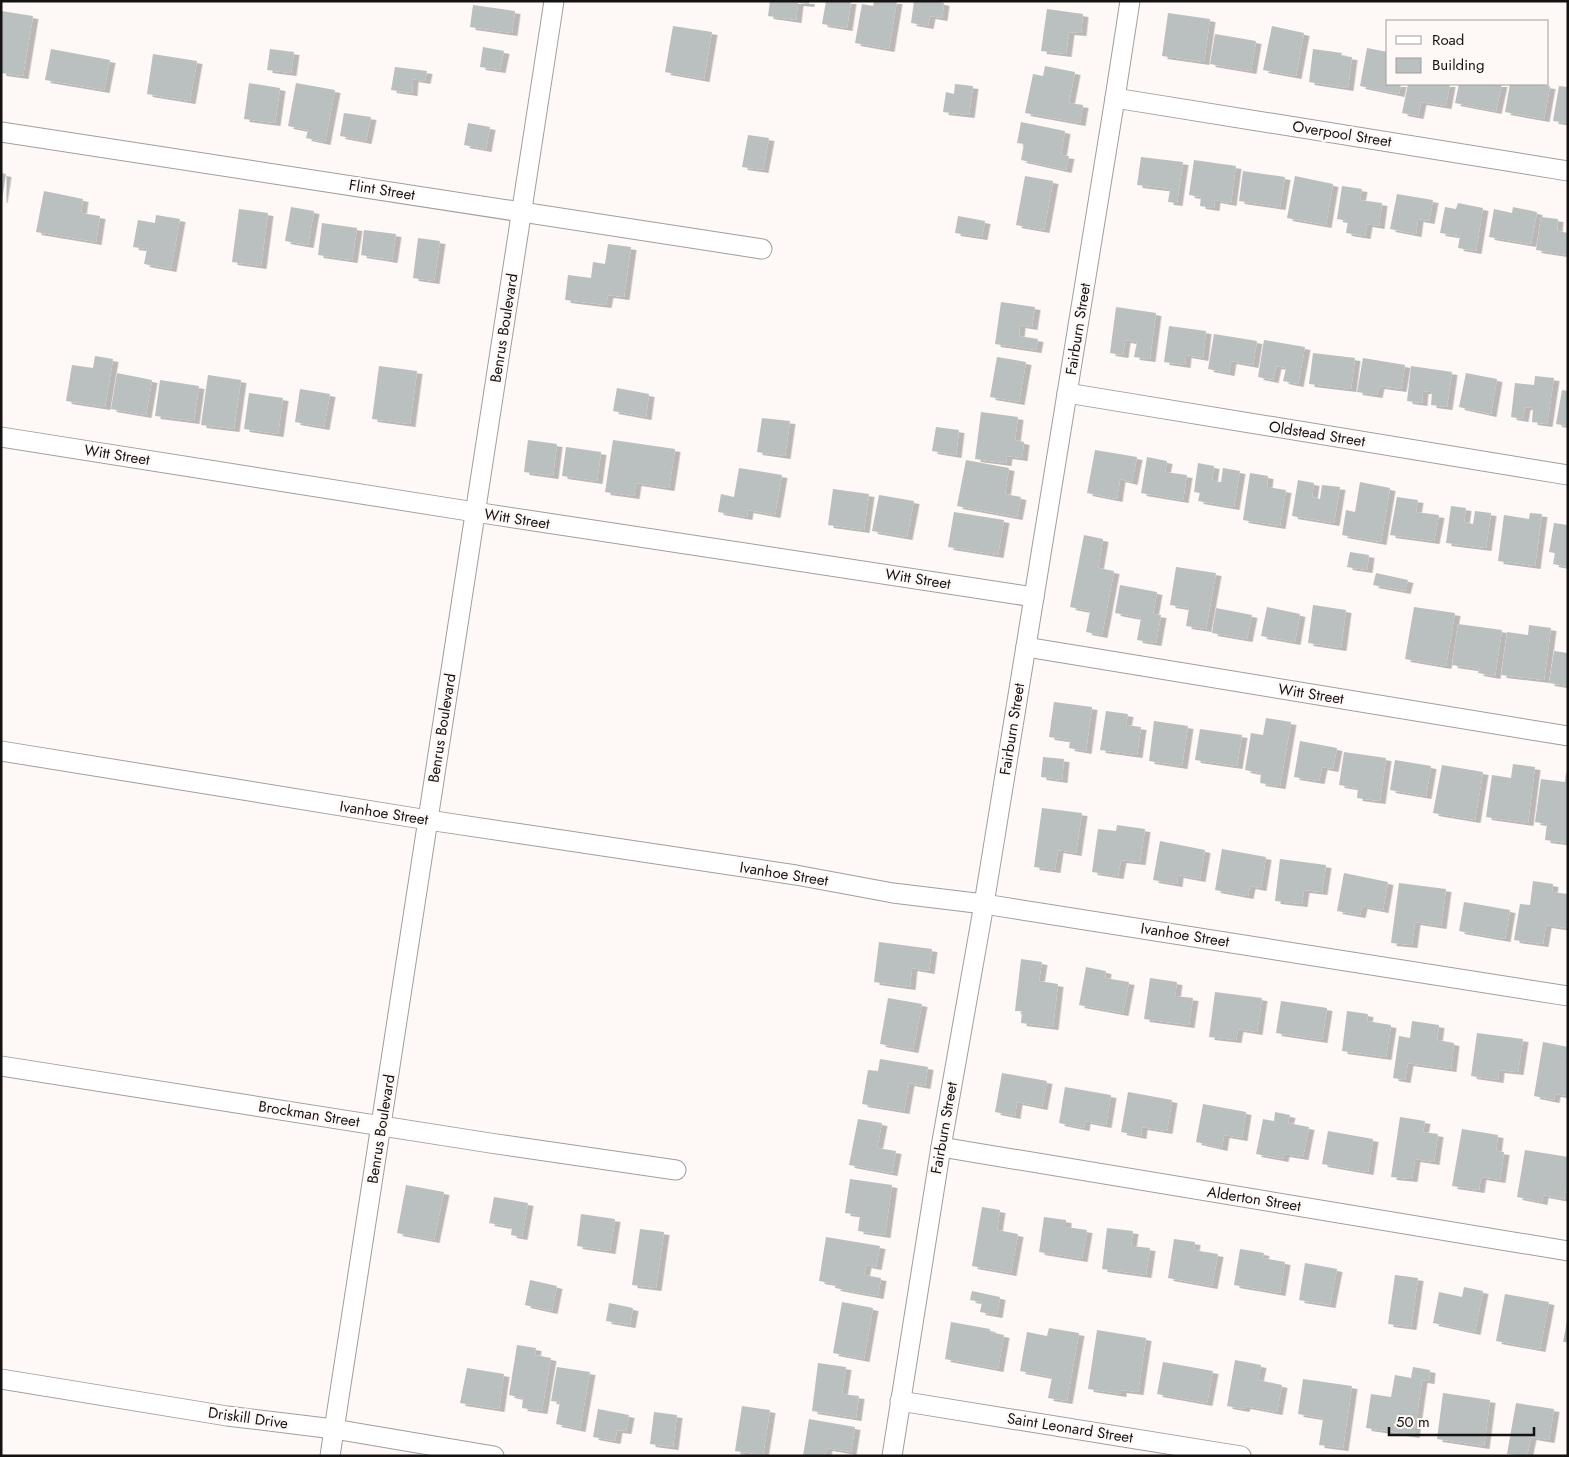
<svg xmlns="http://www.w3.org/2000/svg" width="1569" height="1457" font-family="Jost,sans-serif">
  <defs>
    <filter id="shadow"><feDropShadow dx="5.5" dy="3" stdDeviation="0" flood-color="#0004"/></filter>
  </defs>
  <rect width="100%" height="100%" fill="#fef9f7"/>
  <g fill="#babfc0" filter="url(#shadow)">
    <path d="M770,1H809V4L798,3L796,20L768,16Z"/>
    <path d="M826,1H851L847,28L822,24Z"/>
    <path d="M874,1H897L889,49L855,43L862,4L873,6Z"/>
    <path d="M914,1H935L944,3L942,18L930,16L928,26L911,23Z"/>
    <path d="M473,5L515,11L512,33L470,27Z"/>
    <path d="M1047,9L1083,14L1081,33L1069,32L1066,54L1041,51Z"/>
    <path d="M1,11L33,16L23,76L1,73Z"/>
    <path d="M1168,13L1210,19L1204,62L1162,56Z"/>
    <path d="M673,26L712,32L704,79L665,72Z"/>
    <path d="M1272,26L1304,33L1296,76L1263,70Z"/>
    <path d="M1215,34L1256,41L1251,71L1210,64Z"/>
    <path d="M483,47L504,51L500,70L480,67Z"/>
    <path d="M1367,48L1388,52L1386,65L1388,66V84H1401L1399,94L1360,86Z"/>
    <path d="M51,49L110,60L104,90L45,80Z"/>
    <path d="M270,49L294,52L291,73L267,70Z"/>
    <path d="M1313,49L1342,53L1341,56L1352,57L1348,88L1309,82Z"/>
    <path d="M153,54L197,61L190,101L147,94Z"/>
    <path d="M1045,66L1075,72L1069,103L1083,105L1080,123L1025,113L1033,74L1043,76Z"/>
    <path d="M395,67L427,71L425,81L413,79L412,93L391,90Z"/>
    <path d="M249,83L280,88L275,123L244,119Z"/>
    <path d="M296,83L335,90L325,142L306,138L308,130L288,126Z"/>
    <path d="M955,84L973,86L969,115L943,112L946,92L954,94Z"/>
    <path d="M1408,84H1450L1446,106L1421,102L1418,116L1402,113Z"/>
    <path d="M1459,84H1502L1496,111L1455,103Z"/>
    <path d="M1510,84H1535L1550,86L1544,119L1505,112Z"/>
    <path d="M1559,86L1568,87V123L1553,121Z"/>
    <path d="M344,113L371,117L366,141L340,136Z"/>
    <path d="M1021,122L1065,131L1061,155L1069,156L1066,170L1021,160L1024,144L1017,143Z"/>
    <path d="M468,123L490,127L486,149L464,145Z"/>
    <path d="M748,135L769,138L763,170L742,167Z"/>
    <path d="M1141,157L1183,162L1177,203L1168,202L1170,189L1137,185Z"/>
    <path d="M1194,160L1236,166L1231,203L1215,200L1214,208L1200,206L1201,197L1189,195Z"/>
    <path d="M1243,171L1285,177L1280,207L1239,201Z"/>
    <path d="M1,173L6,174L2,200H1Z"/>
    <path d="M1025,176L1053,181L1044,230L1016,225Z"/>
    <path d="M1295,176L1333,184L1326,225L1287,218Z"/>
    <path d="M1342,186L1362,189L1360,200L1382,203L1379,226L1367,224L1365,236L1346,233L1348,221L1337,219Z"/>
    <path d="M44,191L83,199L81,213L100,216L96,242L36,232Z"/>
    <path d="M1397,194L1433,200L1429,221L1418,219L1416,234L1390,229Z"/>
    <path d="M1458,203L1483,208L1476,251L1458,248L1460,236L1440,233L1445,207L1456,209Z"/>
    <path d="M291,207L314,211L308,245L285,241Z"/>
    <path d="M1513,207L1537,212L1531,244L1489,237L1494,209L1512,213Z"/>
    <path d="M239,209L268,213L261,266L232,262Z"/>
    <path d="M156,215L180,219L171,269L144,264L147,249L133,247L138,220L155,223Z"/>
    <path d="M958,216L985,221L982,237L955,233Z"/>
    <path d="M1541,217L1558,219L1557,231L1568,233V255L1536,250Z"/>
    <path d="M322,223L357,228L352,260L318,255Z"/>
    <path d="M364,230L396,234L392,260L361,255Z"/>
    <path d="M418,238L440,241L434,281L413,278Z"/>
    <path d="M608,244L631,247L624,297L608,295L606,305L565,300L568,275L591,278L593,262L605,264Z"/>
    <path d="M1001,302L1035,307L1032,327L1020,325L1019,336L1038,339L1036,350L995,344Z"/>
    <path d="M1116,307L1156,313L1150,359L1134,357L1137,342L1125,340L1123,355L1110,353Z"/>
    <path d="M1169,326L1206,331L1203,358L1186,355L1185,365L1164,362Z"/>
    <path d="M1214,334L1257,341L1253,365L1231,361L1229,373L1208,369Z"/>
    <path d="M1264,340L1305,347L1298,384L1283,381L1286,368L1276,366L1273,380L1258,377Z"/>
    <path d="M1313,353L1355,358L1351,389L1309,384Z"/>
    <path d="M95,356L113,359L105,407L66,401L72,365L93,368Z"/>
    <path d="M997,357L1026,362L1019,402L990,397Z"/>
    <path d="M1363,358L1405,365L1401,389L1379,386L1377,395L1357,392Z"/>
    <path d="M379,366L417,371L410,424L372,419Z"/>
    <path d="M1411,366L1452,372L1447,407L1431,405L1432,392L1423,391L1422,403L1407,401Z"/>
    <path d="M117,373L152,380L146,415L111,409Z"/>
    <path d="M1466,373L1497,379L1491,414L1459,407Z"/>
    <path d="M208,375L241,380L234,429L201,425Z"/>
    <path d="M1535,376L1554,378L1547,424L1532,422L1533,408L1525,407L1523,419L1511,417L1515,383L1534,385Z"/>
    <path d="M160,380L199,386L194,421L155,416Z"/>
    <path d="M617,388L649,394L646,417L613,411Z"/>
    <path d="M300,389L330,394L324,427L295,422Z"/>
    <path d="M1562,390L1568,391V426L1556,424Z"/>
    <path d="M249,393L283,398L278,434L244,429Z"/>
    <path d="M981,412L1018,417L1015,440L1024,442L1022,458L1007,456L1006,463L975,459Z"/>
    <path d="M762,418L790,421L785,456L757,452Z"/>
    <path d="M936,427L959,430L956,455L932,451Z"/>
    <path d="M528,440L557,444L553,476L524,472Z"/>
    <path d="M613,440L675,449L669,488L636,483L634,496L605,492Z"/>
    <path d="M566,447L601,452L597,481L562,476Z"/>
    <path d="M1095,450L1137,457L1132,482L1120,479L1117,499L1087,493Z"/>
    <path d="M1147,457L1167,461L1165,472L1187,475L1183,500L1141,493Z"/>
    <path d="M966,460L1009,468L1005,494L1021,497L1017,517L957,506Z"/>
    <path d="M1198,463L1214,466L1212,481L1221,482L1223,468L1240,471L1234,507L1198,501L1200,493L1194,492Z"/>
    <path d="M739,468L782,475L775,515L748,510L747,517L718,512L721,494L734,497Z"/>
    <path d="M1250,473L1268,476L1267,487L1286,490L1280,526L1243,520Z"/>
    <path d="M1298,480L1314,483L1312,497L1320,499L1322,485L1340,487L1334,523L1292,516Z"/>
    <path d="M1360,482L1390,488L1381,542L1342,535L1346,510L1355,512Z"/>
    <path d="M833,489L869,494L864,530L828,525Z"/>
    <path d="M879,495L914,501L907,537L872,531Z"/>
    <path d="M1397,497L1418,500L1416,512L1439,515L1434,541L1390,535Z"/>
    <path d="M1451,506L1466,508L1464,522L1473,524L1475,511L1491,513L1486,548L1446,543Z"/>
    <path d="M954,512L1004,520L998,555L948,547Z"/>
    <path d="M1530,513L1542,514L1535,566L1498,561L1504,515L1529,519Z"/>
    <path d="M1554,523L1568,525V567L1553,564L1555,553L1549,552Z"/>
    <path d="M1084,535L1103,539L1098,568L1114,571L1102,635L1086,632L1090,611L1070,607Z"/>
    <path d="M1350,552L1369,555L1367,570L1347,567Z"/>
    <path d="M1176,567L1216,573L1206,629L1186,626L1189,608L1170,605Z"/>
    <path d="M1376,573L1408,580L1405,591L1373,585Z"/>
    <path d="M1120,585L1157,592L1153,614L1161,615L1156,643L1137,640L1141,618L1115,613Z"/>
    <path d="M1313,605L1346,610L1341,648L1308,643Z"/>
    <path d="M1267,607L1300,614L1295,642L1261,636Z"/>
    <path d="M1414,607L1455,613L1446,666L1405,659Z"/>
    <path d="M1216,608L1252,615L1247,639L1212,633Z"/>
    <path d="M1458,624L1502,630L1495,676L1478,673L1479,669L1452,665Z"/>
    <path d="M1529,625L1551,628L1544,680L1501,675L1507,632L1528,635Z"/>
    <path d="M1554,651L1568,653V686L1549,683Z"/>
    <path d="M1054,702L1092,707L1086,751L1069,748L1070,740L1049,737Z"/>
    <path d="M1106,711L1128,714L1126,725L1141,727L1137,755L1100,750Z"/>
    <path d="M1266,718L1291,722L1280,786L1260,783L1261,773L1245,770L1251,733L1263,735Z"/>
    <path d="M1154,721L1188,726L1182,766L1149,761Z"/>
    <path d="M1200,729L1242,735L1237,766L1195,760Z"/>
    <path d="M1300,741L1337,748L1333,769L1322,767L1319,781L1294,777Z"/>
    <path d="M1344,752L1386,758L1380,801L1357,798L1358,788L1339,785Z"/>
    <path d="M1043,757L1064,759L1062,780L1041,777Z"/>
    <path d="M1395,760L1431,766L1426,796L1390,790Z"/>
    <path d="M1513,764L1535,767L1528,823L1486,817L1492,775L1511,778Z"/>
    <path d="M1442,765L1483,772L1475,820L1433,813Z"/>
    <path d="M1566,773L1568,774V843L1545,840L1547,824L1535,822L1541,779L1565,782Z"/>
    <path d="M1042,808L1082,813L1076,853L1058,850L1055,870L1034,867Z"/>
    <path d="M1117,825L1145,829L1140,862L1121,860L1118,876L1092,872L1098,829L1116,831Z"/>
    <path d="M1160,841L1205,850L1200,879L1178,875L1177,884L1153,880Z"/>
    <path d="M1222,849L1266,857L1261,888L1250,886L1248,896L1215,890Z"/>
    <path d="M1280,859L1326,865L1322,892L1304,890L1302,904L1275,901Z"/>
    <path d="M1344,873L1388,882L1383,910L1362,906L1360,915L1337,911Z"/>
    <path d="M1533,881L1553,884L1552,892L1568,894L1567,928L1546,925L1543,944L1514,940L1520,904L1530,905Z"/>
    <path d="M1399,883L1446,889L1441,926L1415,922L1412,945L1391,943Z"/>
    <path d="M1464,902L1510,910L1505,939L1459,931Z"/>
    <path d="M879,942L932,949L929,971L912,968L910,987L874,982Z"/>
    <path d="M1021,959L1042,962L1039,981L1058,984L1053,1027L1021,1023L1022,1011H1015Z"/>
    <path d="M1086,967L1106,971L1105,978L1129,982L1123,1013L1079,1005Z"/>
    <path d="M1150,978L1177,982L1175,996L1193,998L1189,1025L1144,1019Z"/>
    <path d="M1215,992L1262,998L1257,1032L1238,1029L1236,1040L1209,1037Z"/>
    <path d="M888,998L922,1004L913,1050L880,1044Z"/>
    <path d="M1281,1001L1327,1008L1322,1040L1276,1033Z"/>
    <path d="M1347,1011L1368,1014L1367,1021L1391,1025L1386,1057L1342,1051Z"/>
    <path d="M1412,1021L1439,1025L1437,1040L1454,1043L1451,1069L1408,1063L1405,1080L1393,1078L1399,1036L1410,1038Z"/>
    <path d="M1477,1033L1523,1039L1518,1072L1499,1070L1498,1080L1471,1076Z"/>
    <path d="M1543,1042L1568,1047L1566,1059L1568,1060V1096L1555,1094L1554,1100L1534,1096Z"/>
    <path d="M880,1059L928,1067L925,1086L909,1083L904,1111L862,1104L868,1070L878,1071Z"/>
    <path d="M1002,1073L1047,1081L1042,1107L1017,1102L1015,1116L995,1112Z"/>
    <path d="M1065,1087L1111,1095L1106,1125L1085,1121L1084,1128L1059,1123Z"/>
    <path d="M1128,1092L1172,1100L1167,1131L1142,1127L1141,1136L1121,1132Z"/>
    <path d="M1203,1104L1246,1112L1242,1138L1224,1135L1222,1148L1196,1142Z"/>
    <path d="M1275,1112L1290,1115L1288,1123L1309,1127L1303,1157L1284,1154L1283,1159L1256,1154L1263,1119L1274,1121Z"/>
    <path d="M1400,1117L1425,1121L1423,1132L1438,1134L1434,1162L1415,1159L1412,1179L1391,1177Z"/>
    <path d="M858,1119L882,1123L877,1148L896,1151L892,1173L849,1165Z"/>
    <path d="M1462,1129L1498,1135L1496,1151L1504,1152L1500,1180L1481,1177L1479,1190L1452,1186Z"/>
    <path d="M1328,1131L1373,1139L1368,1172L1322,1164Z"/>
    <path d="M1525,1150L1568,1157V1178L1564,1199L1543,1195L1542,1202L1517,1197Z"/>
    <path d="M850,1179L892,1185L885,1235L858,1231L860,1215L845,1213Z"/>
    <path d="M406,1185L444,1192L434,1240L397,1233Z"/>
    <path d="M494,1197L528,1203L522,1237L511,1235L512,1227L489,1223Z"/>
    <path d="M982,1207L1000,1210L997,1230L1018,1234L1011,1273L972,1266Z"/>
    <path d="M581,1214L615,1219L610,1251L577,1246Z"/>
    <path d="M1044,1217L1066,1220V1227L1087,1230L1082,1259L1039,1252Z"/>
    <path d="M1107,1228L1133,1231L1131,1246L1150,1248L1146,1275L1102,1269Z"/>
    <path d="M640,1229L664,1232L656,1288L632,1285Z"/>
    <path d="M826,1237L880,1246L876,1267L866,1265L864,1275L881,1278L878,1296L835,1288L836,1284L819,1281Z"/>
    <path d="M1174,1239L1195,1242L1194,1250L1218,1254L1212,1286L1168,1278Z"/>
    <path d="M1240,1249L1264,1253L1263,1258L1285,1262L1280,1293L1234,1285Z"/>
    <path d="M1305,1263L1337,1269L1330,1305L1299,1300Z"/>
    <path d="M1395,1275L1418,1278L1411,1327L1388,1324Z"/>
    <path d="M530,1280L557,1286L552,1311L525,1305Z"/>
    <path d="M1464,1287L1483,1291L1475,1332L1433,1323L1439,1292L1462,1297Z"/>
    <path d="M972,1291L1000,1297L997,1315L980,1312L982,1302L970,1300Z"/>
    <path d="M1505,1294L1549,1302L1540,1349L1496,1341Z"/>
    <path d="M842,1302L873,1308L864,1359L833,1353Z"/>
    <path d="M609,1303L633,1308L630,1325L606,1321Z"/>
    <path d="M1567,1321H1568V1342H1563Z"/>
    <path d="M951,1322L990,1329V1332L1004,1335L998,1369L945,1359Z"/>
    <path d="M1049,1328L1079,1333L1067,1401L1048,1398L1052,1377L1020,1371L1027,1332L1047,1336Z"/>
    <path d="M1097,1330L1146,1338L1138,1392L1121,1390V1394L1088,1389Z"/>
    <path d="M517,1345L536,1348L535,1355L551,1358L542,1411L522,1408L523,1398L509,1395Z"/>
    <path d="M1235,1360L1261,1365L1258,1380L1282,1385L1277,1412L1245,1406L1244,1409L1227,1406Z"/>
    <path d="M1163,1362L1213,1371L1207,1403L1157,1394Z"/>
    <path d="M818,1363L846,1367L842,1394L859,1396L856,1418L812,1411Z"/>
    <path d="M557,1367L590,1372L580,1429L556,1424L560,1402L551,1401Z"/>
    <path d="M1413,1367L1430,1370L1429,1381L1422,1380L1414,1435L1366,1428L1371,1394L1391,1397L1395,1375L1411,1378Z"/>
    <path d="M467,1368L504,1374L499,1409L460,1403Z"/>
    <path d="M1303,1379L1352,1386L1343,1448L1319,1445L1323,1418L1298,1414Z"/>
    <path d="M1443,1393L1490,1400L1484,1446L1437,1439Z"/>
    <path d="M1516,1403L1554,1409L1549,1440L1531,1437L1527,1456L1507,1454Z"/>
    <path d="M742,1406L770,1410L763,1455L735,1451Z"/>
    <path d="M598,1409L629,1415L626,1431L617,1430L615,1441L593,1437Z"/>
    <path d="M654,1412L677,1415L673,1447L650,1444Z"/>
    <path d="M809,1419L855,1427L851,1452L827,1448L825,1456H803Z"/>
  </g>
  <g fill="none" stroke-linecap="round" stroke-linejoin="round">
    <defs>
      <g id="minor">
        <path d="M1115,98L1568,171"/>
        <path d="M1,132L762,249"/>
        <path d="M1067,393L1568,475"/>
        <path d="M1,437L475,512L1034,597"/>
        <path d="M1026,647L1568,736"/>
        <path d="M1,751L428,820L796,875L893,893L984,904L1568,996"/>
        <path d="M1,1066L490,1143L676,1170"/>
        <path d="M941,1147L1568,1251"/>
        <path d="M1,1379L227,1416L334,1429L494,1456"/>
        <path d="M900,1401L1241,1456"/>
        <path d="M330,1456L554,1"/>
        <path d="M892,1456L941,1147L984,904L1034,597L1115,98L1130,1"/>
      </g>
    </defs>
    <use href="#minor" stroke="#a29d9c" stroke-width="21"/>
    <use href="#minor" stroke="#fff" stroke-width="19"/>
  </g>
  <g text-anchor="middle" stroke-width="5" stroke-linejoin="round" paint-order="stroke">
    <g font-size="15" fill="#151312" stroke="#fef9f7">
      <text transform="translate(1342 134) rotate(9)" y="5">Overpool Street</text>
      <text transform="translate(382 190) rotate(9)" y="5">Flint Street</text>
      <text transform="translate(504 328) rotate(-81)" y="5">Benrus Boulevard</text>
      <text transform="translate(1078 329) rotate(-81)" y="5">Fairburn Street</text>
      <text transform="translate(1317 434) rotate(9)" y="5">Oldstead Street</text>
      <text transform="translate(117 455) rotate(9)" y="5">Witt Street</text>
      <text transform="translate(517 519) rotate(9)" y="5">Witt Street</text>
      <text transform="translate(918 579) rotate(9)" y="5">Witt Street</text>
      <text transform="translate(1311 694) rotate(9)" y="5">Witt Street</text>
      <text transform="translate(442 728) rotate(-81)" y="5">Benrus Boulevard</text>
      <text transform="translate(1012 729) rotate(-81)" y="5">Fairburn Street</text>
      <text transform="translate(384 813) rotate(9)" y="5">Ivanhoe Street</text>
      <text transform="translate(784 874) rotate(9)" y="5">Ivanhoe Street</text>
      <text transform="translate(1185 935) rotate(9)" y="5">Ivanhoe Street</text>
      <text transform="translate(309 1114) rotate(9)" y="5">Brockman Street</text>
      <text transform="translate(944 1128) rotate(-80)" y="5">Fairburn Street</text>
      <text transform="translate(381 1129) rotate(-81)" y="5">Benrus Boulevard</text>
      <text transform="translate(1254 1199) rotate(9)" y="5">Alderton Street</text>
      <text transform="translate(248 1418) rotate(8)" y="5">Driskill Drive</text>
      <text transform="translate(1070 1428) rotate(9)" y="5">Saint Leonard Street</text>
    </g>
  </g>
  <rect width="1569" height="1457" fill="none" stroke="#151312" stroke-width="5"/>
  <rect x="1386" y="20" width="162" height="65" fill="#fef9f7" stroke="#a19d9b"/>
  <rect x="1396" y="36" width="25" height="8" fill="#ffffff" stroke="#a19d9b"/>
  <text x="1432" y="45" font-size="15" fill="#151312">Road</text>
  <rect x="1396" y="58" width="25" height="15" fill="#babfc0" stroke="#a19d9b"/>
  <text x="1432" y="70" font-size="15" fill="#151312">Building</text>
  <path d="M1389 1427v8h145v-8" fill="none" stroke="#151312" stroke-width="2.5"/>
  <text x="1396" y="1427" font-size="15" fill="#151312" stroke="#fef9f7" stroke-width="4" paint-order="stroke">50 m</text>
</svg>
